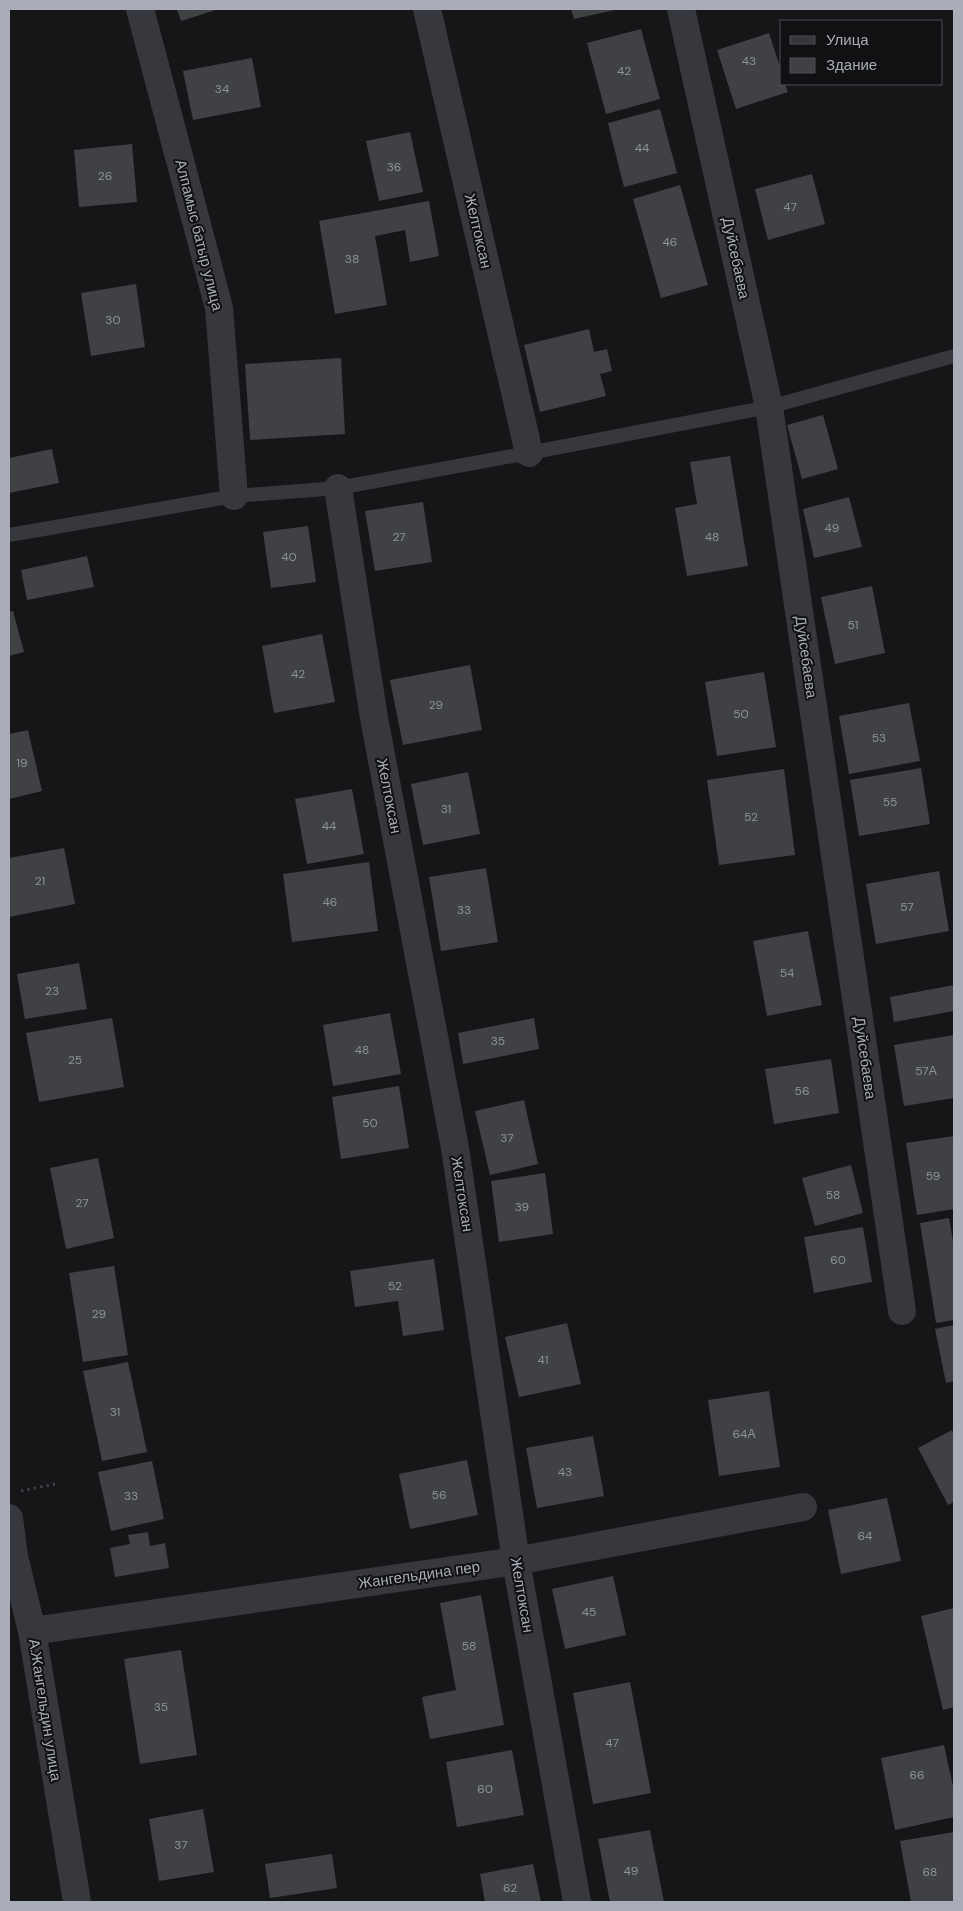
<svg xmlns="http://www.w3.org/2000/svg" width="963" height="1911" font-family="'DM Sans',sans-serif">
  <rect width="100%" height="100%" fill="#161618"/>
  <g fill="#404145">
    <path d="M177,9H219L181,21Z"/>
    <path d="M571,9H615V10L574,19Z"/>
    <path d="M641,29L660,99L606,114L587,43Z"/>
    <path d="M769,33L782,73V84H785L788,92L736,109L717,50Z"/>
    <path d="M252,58L261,107L193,120L183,71Z"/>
    <path d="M660,109L677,173L624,187L608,123Z"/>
    <path d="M410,132L423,192L379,201L366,141Z"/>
    <path d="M132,144L137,202L79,207L74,150Z"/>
    <path d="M812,174L825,224L768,240L755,189Z"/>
    <path d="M680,185L708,285L661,298L633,199Z"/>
    <path d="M429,201L439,256L410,262L405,230L375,236L387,305L335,314L319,221Z"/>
    <path d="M136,284L145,347L91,356L81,293Z"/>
    <path d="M589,329L594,352L607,349L612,371L600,374L606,396L540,412L524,345Z"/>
    <path d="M341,358L345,434L250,440L245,364Z"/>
    <path d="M823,415L838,469L802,479L787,425Z"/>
    <path d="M52,449L59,483L9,493V458Z"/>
    <path d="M730,456L748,566L687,576L675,508L697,504L690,462Z"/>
    <path d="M849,497L862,547L814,558L803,509Z"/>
    <path d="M423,502L432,562L375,571L365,511Z"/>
    <path d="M308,526L316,582L271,588L263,532Z"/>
    <path d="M87,556L94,587L27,600L21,570Z"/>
    <path d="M872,586L885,653L835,664L821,597Z"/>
    <path d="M13,611L24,652L9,656V612Z"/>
    <path d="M322,634L335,702L274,713L262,646Z"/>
    <path d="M470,665L482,730L403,745L390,680Z"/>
    <path d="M764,672L776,747L717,756L705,682Z"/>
    <path d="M909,703L920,761L849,774L839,716Z"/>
    <path d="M28,730L42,791L9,799V734Z"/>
    <path d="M921,768L930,824L859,836L850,780Z"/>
    <path d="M784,769L795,855L719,865L707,780Z"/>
    <path d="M468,772L480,834L423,845L411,784Z"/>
    <path d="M352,789L364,854L307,864L295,799Z"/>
    <path d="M64,848L75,904L9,917V858Z"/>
    <path d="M369,862L378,931L292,942L283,874Z"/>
    <path d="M486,868L498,942L441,951L429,877Z"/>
    <path d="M939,871L949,931L876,944L866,884Z"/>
    <path d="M808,931L822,1005L767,1016L753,941Z"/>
    <path d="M79,963L87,1009L25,1019L17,974Z"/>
    <path d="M954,985V1011L894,1022L890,997Z"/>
    <path d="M390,1013L401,1074L333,1086L323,1025Z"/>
    <path d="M112,1018L124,1087L39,1102L26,1033Z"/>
    <path d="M534,1018L539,1049L463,1064L458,1033Z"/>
    <path d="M954,1035V1098L904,1106L894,1045Z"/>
    <path d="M831,1059L839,1113L774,1124L765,1069Z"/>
    <path d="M399,1086L409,1148L341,1159L332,1097Z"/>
    <path d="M524,1100L538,1164L490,1175L475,1111Z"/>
    <path d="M954,1136V1209L917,1215L906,1143Z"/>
    <path d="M98,1158L114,1238L66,1249L50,1168Z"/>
    <path d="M851,1165L863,1213L815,1226L802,1178Z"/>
    <path d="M545,1173L553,1234L499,1242L491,1181Z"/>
    <path d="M949,1218L954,1247V1320L936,1323L920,1223Z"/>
    <path d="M863,1227L872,1282L814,1293L804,1237Z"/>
    <path d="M434,1259L444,1330L403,1336L398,1301L355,1307L350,1271Z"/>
    <path d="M114,1266L128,1355L83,1362L69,1273Z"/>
    <path d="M567,1323L581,1384L519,1397L505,1337Z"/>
    <path d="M954,1325V1381L946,1383L935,1329Z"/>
    <path d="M128,1362L147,1452L102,1461L83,1371Z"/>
    <path d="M769,1391L780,1467L719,1476L708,1400Z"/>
    <path d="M952,1430L954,1435V1502L948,1505L918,1448Z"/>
    <path d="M593,1436L604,1496L537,1508L526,1448Z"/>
    <path d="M467,1460L478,1515L410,1529L399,1474Z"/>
    <path d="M152,1461L164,1519L111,1531L98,1472Z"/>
    <path d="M887,1498L901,1561L841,1574L828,1510Z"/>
    <path d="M148,1532L150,1546L165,1543L169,1568L115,1577L110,1548L130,1544L128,1535Z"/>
    <path d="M613,1576L626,1635L565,1649L552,1589Z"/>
    <path d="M481,1595L504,1725L430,1739L422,1697L456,1690L440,1603Z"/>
    <path d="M954,1608V1707L943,1710L921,1616Z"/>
    <path d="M181,1650L197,1755L140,1764L124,1659Z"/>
    <path d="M630,1682L651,1793L593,1804L573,1693Z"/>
    <path d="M944,1745L954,1791V1817L895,1830L881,1758Z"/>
    <path d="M512,1750L524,1815L457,1827L446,1762Z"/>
    <path d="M203,1809L214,1872L159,1881L149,1819Z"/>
    <path d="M650,1830L664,1902H610L598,1839Z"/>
    <path d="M954,1832V1902H911L900,1841Z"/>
    <path d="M332,1854L337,1888L270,1898L265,1864Z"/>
    <path d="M533,1864L541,1902H485L480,1874Z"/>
  </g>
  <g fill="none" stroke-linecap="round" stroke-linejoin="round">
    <path stroke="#3d3f44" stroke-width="3" stroke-dasharray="2.5 4" stroke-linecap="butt" d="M21,1491L55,1484"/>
    <path stroke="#37383d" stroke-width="14" d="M9,535L234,496L338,488L529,453L769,407L954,356"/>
    <g stroke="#37383d" stroke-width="28">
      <path d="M140,9L219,308L234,496"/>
      <path d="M427,9L529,453"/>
      <path d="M681,9L769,407L902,1311"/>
      <path d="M338,488L374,718L455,1148L516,1561L577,1902"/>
      <path d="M32,1631L516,1561L803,1507"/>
    </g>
    <path stroke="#37383d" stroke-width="28" d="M9,1518L14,1556L32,1631L77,1902"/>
  </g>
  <g text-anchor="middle" stroke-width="4" stroke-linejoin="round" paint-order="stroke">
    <g font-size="12" fill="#8e929b">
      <text x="749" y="65">43</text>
      <text x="624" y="75">42</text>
      <text x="222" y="93">34</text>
      <text x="642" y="152">44</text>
      <text x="394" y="171">36</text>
      <text x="105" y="180">26</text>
      <text x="790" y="211">47</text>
      <text x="670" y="246">46</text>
      <text x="352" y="263">38</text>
      <text x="113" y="324">30</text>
      <text x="832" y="532">49</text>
      <text x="399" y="541">27</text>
      <text x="712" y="541">48</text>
      <text x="289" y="561">40</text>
      <text x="853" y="629">51</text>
      <text x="298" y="678">42</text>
      <text x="436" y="709">29</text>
      <text x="741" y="718">50</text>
      <text x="879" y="742">53</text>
      <text x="22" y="767">19</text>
      <text x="890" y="806">55</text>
      <text x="446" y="813">31</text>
      <text x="751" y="821">52</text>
      <text x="329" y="830">44</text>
      <text x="40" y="885">21</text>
      <text x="330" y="906">46</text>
      <text x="907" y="911">57</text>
      <text x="464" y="914">33</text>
      <text x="787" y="977">54</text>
      <text x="52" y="995">23</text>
      <text x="498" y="1045">35</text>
      <text x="362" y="1054">48</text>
      <text x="75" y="1064">25</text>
      <text x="926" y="1075">57А</text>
      <text x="802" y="1095">56</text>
      <text x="370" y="1127">50</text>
      <text x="507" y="1142">37</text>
      <text x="933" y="1180">59</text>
      <text x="833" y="1199">58</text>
      <text x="82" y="1207">27</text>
      <text x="522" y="1211">39</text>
      <text x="838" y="1264">60</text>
      <text x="395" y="1290">52</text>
      <text x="99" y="1318">29</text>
      <text x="543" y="1364">41</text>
      <text x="115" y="1416">31</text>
      <text x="744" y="1438">64А</text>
      <text x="565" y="1476">43</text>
      <text x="439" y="1499">56</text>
      <text x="131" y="1500">33</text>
      <text x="865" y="1540">64</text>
      <text x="589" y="1616">45</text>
      <text x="469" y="1650">58</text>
      <text x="161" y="1711">35</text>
      <text x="612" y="1747">47</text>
      <text x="917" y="1779">66</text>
      <text x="485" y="1793">60</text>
      <text x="181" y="1849">37</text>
      <text x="631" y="1875">49</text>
      <text x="930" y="1876">68</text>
      <text x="510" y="1892">62</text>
    </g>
    <g font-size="15" fill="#a8adb8" stroke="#111113">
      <text transform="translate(478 231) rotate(77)" y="5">Желтоксан</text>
      <text transform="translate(199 235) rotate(76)" y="5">Алпамыс батыр улица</text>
      <text transform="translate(736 258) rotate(78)" y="5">Дуйсебаева</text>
      <text transform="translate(806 657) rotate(82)" y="5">Дуйсебаева</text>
      <text transform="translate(389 796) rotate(79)" y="5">Желтоксан</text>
      <text transform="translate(865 1058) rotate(82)" y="5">Дуйсебаева</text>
      <text transform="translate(462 1194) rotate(81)" y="5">Желтоксан</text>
      <text transform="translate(419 1575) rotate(-8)" y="5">Жангельдина пер</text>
      <text transform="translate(522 1595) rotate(80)" y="5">Желтоксан</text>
      <text transform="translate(45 1710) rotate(81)" y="5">А.Жангельдин улица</text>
    </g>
  </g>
  <rect width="963" height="1911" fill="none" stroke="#a8adb8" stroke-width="20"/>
  <rect x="780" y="20" width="162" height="65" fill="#111113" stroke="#4d4f55"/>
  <rect x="790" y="36" width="25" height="8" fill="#37383d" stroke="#4d4f55"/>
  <text x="826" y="45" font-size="15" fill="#a8adb8">Улица</text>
  <rect x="790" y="58" width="25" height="15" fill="#404145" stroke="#4d4f55"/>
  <text x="826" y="70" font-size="15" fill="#a8adb8">Здание</text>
</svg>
